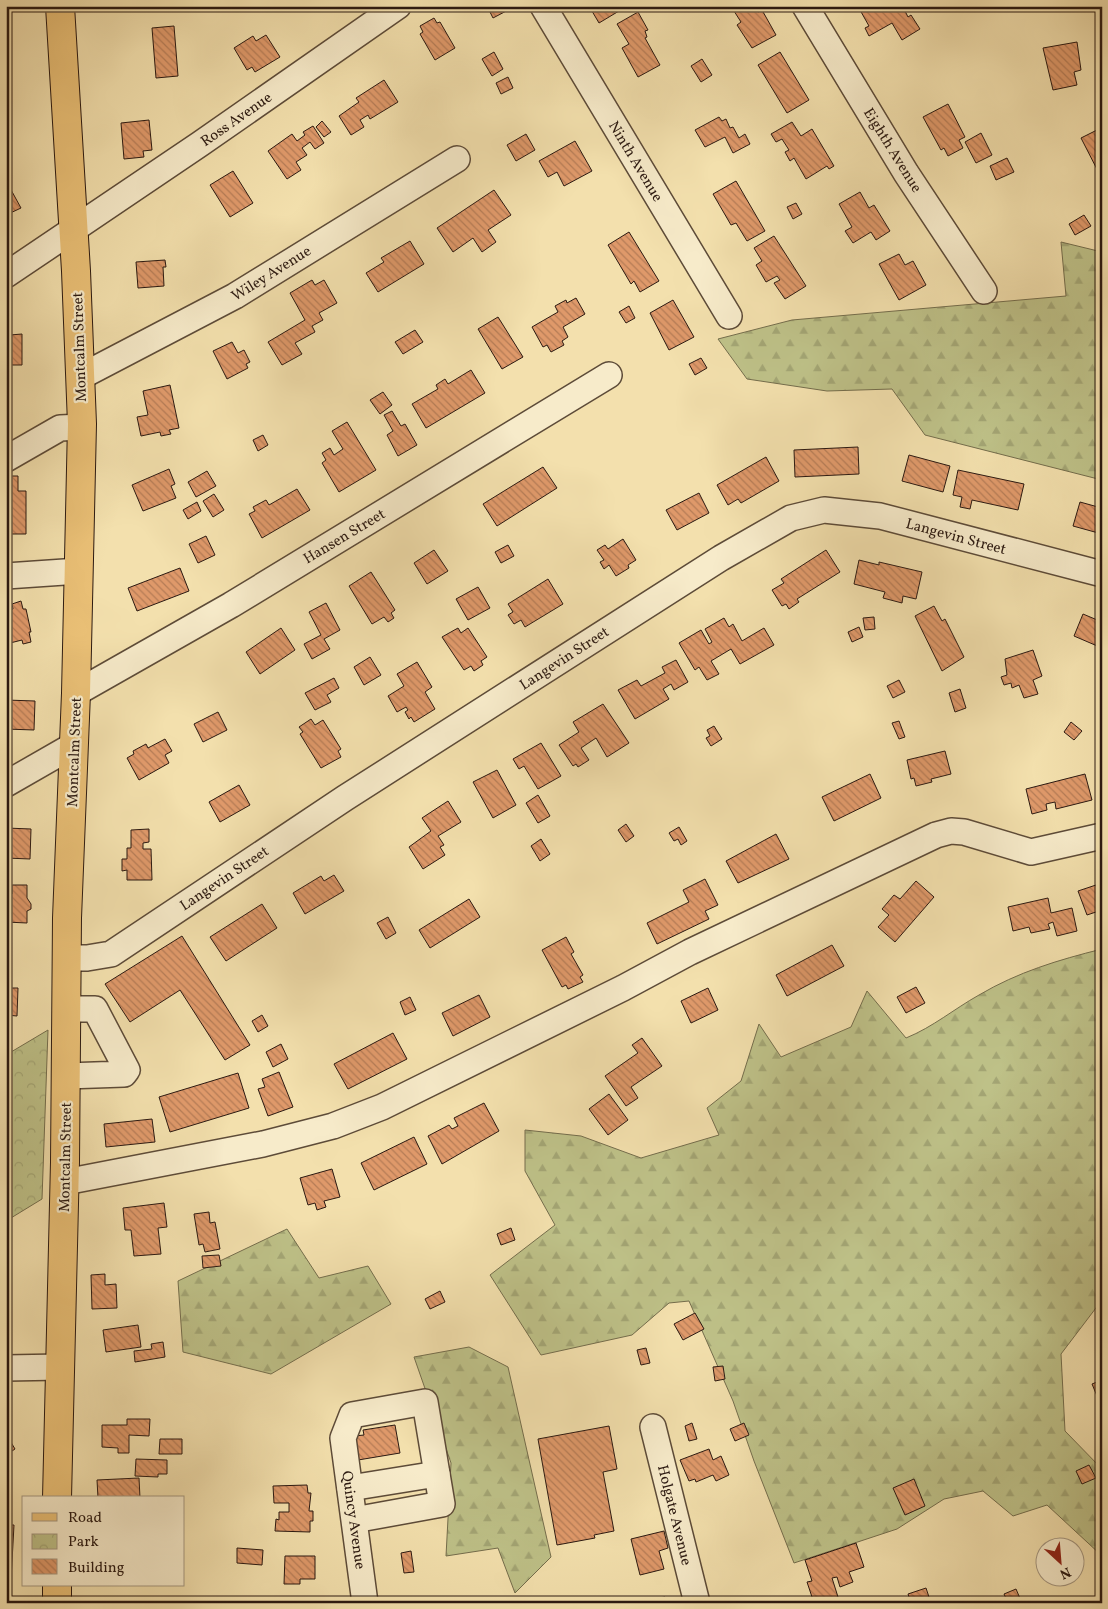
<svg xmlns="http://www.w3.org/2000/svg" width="1108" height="1609" font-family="Vollkorn,serif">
  <defs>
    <pattern id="forest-firs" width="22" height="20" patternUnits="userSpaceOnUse" patternTransform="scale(1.25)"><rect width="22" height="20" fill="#bec188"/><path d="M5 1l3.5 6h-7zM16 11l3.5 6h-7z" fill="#a3a574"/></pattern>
    <pattern id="park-crowns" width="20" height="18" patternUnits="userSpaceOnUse" patternTransform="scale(1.25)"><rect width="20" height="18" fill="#bec188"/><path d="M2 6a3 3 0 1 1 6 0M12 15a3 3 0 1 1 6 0" fill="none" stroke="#a3a574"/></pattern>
    <pattern id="building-back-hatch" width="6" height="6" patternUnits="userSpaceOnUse" patternTransform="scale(1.25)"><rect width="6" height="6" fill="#df996a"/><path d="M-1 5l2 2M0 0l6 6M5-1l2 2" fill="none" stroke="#b57c56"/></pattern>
  </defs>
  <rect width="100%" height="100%" fill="#f3e0ad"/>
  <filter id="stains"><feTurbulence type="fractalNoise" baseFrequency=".004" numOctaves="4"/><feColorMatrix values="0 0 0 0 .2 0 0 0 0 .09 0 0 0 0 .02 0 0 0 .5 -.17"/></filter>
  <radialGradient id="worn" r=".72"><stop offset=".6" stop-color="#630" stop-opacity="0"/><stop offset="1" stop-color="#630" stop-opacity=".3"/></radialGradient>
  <g fill="url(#forest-firs)" stroke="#746d4c">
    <path d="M1061,242L1102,252V480L925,435L892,389L827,391L747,379L718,339L792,320L1066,296Z"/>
    <path d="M1102,949V1300L1061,1354L1065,1431L1102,1469L1101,1555L1047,1505L1013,1516L983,1491L944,1499L897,1529L794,1563L754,1461L733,1401L689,1301L669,1303L632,1335L541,1355L490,1275L555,1225L525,1171V1130L581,1136L641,1158L719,1135L707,1108L741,1081L759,1024L781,1057L851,1027L867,991L906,1038C933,1027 954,1009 979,995C1018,972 1058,960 1102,949Z"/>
    <path d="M287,1229L319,1278L368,1266L391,1304L271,1374L183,1352L178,1281Z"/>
    <path d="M469,1347L508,1367L551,1557L515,1593L498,1548L446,1556L451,1463L414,1357Z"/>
  </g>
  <path fill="url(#park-crowns)" stroke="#746d4c" d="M48,1030L42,1199L6,1221V1055Z"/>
  <g fill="url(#building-back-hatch)" stroke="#2b1911">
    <path d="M487,6H511L512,8L493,18Z"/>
    <path d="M589,6H616L619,11L599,23Z"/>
    <path d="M742,6H755L758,12L762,10L776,35L752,48L737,25L741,22L734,11Z"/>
    <path d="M866,6H894L897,11L903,7L908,17L911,15L920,29L902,40L892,23L869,36L865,28L869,26L860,10Z"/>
    <path d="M638,12L648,30L645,31L647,37L645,38L660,65L638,77L622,48L629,44L617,24Z"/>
    <path d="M434,18L437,23L440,22L455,48L435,60L420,34L423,32L420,26Z"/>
    <path d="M174,26L178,76L156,78L152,28Z"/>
    <path d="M266,35L280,57L255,72L252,67L247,70L234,48L253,36L256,41Z"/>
    <path d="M1077,42L1081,70L1074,72L1077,85L1053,90L1043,48Z"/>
    <path d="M6,43H8L10,71H6Z"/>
    <path d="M494,52L503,69L492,76L482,59Z"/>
    <path d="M780,52L809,100L787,113L758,65Z"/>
    <path d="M702,59L712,75L701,82L691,66Z"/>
    <path d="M508,77L513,88L501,94L496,83Z"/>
    <path d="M384,80L398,102L370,119L368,115L360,120L364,127L351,135L339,116L359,102L356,98Z"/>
    <path d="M948,104L965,137L959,140L963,148L948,156L944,148L941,150L923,117Z"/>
    <path d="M719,117L722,121L726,119L730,128L733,127L739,138L745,134L750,144L733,153L725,137L705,147L695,130Z"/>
    <path d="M149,120L152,150L143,151L144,157L124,159L121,123Z"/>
    <path d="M322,121L331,132L324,137L316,127Z"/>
    <path d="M792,122L801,136L812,129L834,166L829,169L827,166L806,179L794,158L790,161L785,152L789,150L782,139L776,142L771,134Z"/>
    <path d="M313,126L324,143L315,149L310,142L302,148L307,155L296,162L301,170L287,179L268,151L292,134L297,141L305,135L303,132Z"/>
    <path d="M1101,128L1102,129V179L1081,138Z"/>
    <path d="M981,133L992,155L976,163L965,142Z"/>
    <path d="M526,134L535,150L516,161L507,145Z"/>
    <path d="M575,141L592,171L564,186L557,172L548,177L539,161Z"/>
    <path d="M1007,158L1014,172L996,180L990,166Z"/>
    <path d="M233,171L253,203L230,217L210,185Z"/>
    <path d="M736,181L765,231L747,241L736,223L731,225L713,194Z"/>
    <path d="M10,188L21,208L6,215V190Z"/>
    <path d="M494,190L511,215L488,230L496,242L482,252L473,238L453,252L437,228Z"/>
    <path d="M860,192L869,208L874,205L890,231L876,240L871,232L853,243L845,231L852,227L839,204Z"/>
    <path d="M796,203L802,214L793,219L787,207Z"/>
    <path d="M1084,215L1091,226L1075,235L1069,224Z"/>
    <path d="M629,232L659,281L640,292L634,281L631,284L608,245Z"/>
    <path d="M774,236L806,286L785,299L774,283L780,280L777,276L766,282L756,265L762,261L754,248Z"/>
    <path d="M410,241L424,264L378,292L366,273L384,262L381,258Z"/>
    <path d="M899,254L905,265L913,261L926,285L899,300L879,264Z"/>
    <path d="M165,260L166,267H163L164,286L138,288L136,262Z"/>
    <path d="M312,280L315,285L324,280L337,303L319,313L323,320L312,326L315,332L295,343L302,354L282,365L268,342L305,320L290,293Z"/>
    <path d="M576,298L585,314L563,327L568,337L562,341L564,345L551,352L547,345L543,347L532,327L558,312L555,306L566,300L567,303Z"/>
    <path d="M673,300L694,337L669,350L650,313Z"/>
    <path d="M629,306L635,318L626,323L619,312Z"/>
    <path d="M498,317L523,357L502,369L478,329Z"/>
    <path d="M415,330L423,342L403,354L395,342Z"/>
    <path d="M22,334V365H6V342H10V335Z"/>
    <path d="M232,342L238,353L244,350L250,362L246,364L248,368L227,379L213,351Z"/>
    <path d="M701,358L707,368L695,375L689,364Z"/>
    <path d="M471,370L485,393L426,428L412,404L438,389L436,385L445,379L448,384Z"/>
    <path d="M170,385L179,428L169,430L171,434L161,436L160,432L141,436L137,417L148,415L143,391Z"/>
    <path d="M383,392L392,405L380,414L370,400Z"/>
    <path d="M392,411L401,426L405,424L417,445L398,456L387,435L393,431L384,415Z"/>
    <path d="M347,422L376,470L339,492L322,463L326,460L322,453L330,448L334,455L343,449L332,431Z"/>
    <path d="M263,435L268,445L258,451L253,440Z"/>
    <path d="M858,447L859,474L795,477L794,450Z"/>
    <path d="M909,455L950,466L943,492L902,481Z"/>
    <path d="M766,457L779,481L741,503L738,499L728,505L717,485Z"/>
    <path d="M543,467L557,488L497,526L483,504Z"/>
    <path d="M169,469L175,484L171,486L176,498L143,511L132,485Z"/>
    <path d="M958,470L1024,484L1018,510L972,500L970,509L960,507L962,497L953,495Z"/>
    <path d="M207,471L216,486L196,497L188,482Z"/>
    <path d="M6,476H18V491H26V534H6Z"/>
    <path d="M297,489L310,510L262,538L249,514L255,511L253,507L266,500L269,505Z"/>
    <path d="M699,493L709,513L677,530L666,510Z"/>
    <path d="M214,494L224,510L213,517L203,501Z"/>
    <path d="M1100,499H1102V534L1073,526L1080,502L1098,507Z"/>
    <path d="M197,502L201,511L188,519L183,510Z"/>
    <path d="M206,536L215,555L198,563L189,544Z"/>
    <path d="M623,539L636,560L628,565L629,568L616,576L609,565L604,569L600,562L604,560L597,550L605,545L608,549Z"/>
    <path d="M508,545L514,556L501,563L495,552Z"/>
    <path d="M434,550L448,571L427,584L414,563Z"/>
    <path d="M826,550L840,572L797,599L799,602L789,609L786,604L782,606L772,590L784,583L781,579Z"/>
    <path d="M859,560L879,565V562L922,572L916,599L903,596L902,603L883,598L885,592L854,584Z"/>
    <path d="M180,568L189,591L137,611L128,588Z"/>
    <path d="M371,572L395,610L391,613L394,618L388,622L384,617L372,624L349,586Z"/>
    <path d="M548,579L563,604L525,627L521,620L514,624L508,615L513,612L508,604Z"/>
    <path d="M478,587L490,608L468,620L456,599Z"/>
    <path d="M21,601L23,609H26L31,632H29L31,642L23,644L22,640L6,644V611L13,609L12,604Z"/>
    <path d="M326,603L340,630L324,639L330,649L312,659L304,644L321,635L309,612Z"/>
    <path d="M934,606L942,621L945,619L964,657L942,671L915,616Z"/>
    <path d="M1083,614L1102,622V648L1074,636Z"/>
    <path d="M874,617L875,629L865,630L863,618Z"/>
    <path d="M724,618L729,627L733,624L742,641L764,628L774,645L740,664L731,649L711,661L719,674L707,680L699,667L695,670L679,643L701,630L709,644L712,642L705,629Z"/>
    <path d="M859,627L863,637L852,642L848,632Z"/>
    <path d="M281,628L295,650L260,674L246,652Z"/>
    <path d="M458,628L461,633L468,628L487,657L481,661L483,665L474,671L471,666L464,670L442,637Z"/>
    <path d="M1033,650L1042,676L1033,680L1038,694L1024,698L1019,685L1012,688L1011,683L1004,685L1001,677L1007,675L1005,659Z"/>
    <path d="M370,657L381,675L364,685L354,667Z"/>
    <path d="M676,660L688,682L674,690L671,684L663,689L669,699L635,719L618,690L637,680L641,686L665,673L662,667Z"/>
    <path d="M417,662L432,687L425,692L435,709L414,722L411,717L409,719L405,712L408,710L406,707L397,712L388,696L404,686L397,674Z"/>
    <path d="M334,678L339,688L327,695L331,702L315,710L305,693Z"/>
    <path d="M899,680L905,692L893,698L887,686Z"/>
    <path d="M960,689L966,708L955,712L949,693Z"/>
    <path d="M6,700L35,701L34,730L6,729Z"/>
    <path d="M603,704L629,743L607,757L596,738L581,748L589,760L578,767L576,764L573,766L559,745L579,732L573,722Z"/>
    <path d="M218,712L227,730L203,742L194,724Z"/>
    <path d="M311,719L315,725L323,720L341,749L338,751L341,757L321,768L300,734L303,732L299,727Z"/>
    <path d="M899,721L905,737L899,739L892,723Z"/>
    <path d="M1071,722L1082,731L1074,740L1064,732Z"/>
    <path d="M714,726L722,739L711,746L706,738L710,736L707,730Z"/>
    <path d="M165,739L172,751L165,755L169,763L139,780L127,758L134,754L133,751L146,744L148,748Z"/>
    <path d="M541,743L561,776L538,789L524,766L519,769L513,759Z"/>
    <path d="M945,751L951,774L931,779L932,782L916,786L914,778L911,779L907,760Z"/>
    <path d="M497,770L516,805L493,818L473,782Z"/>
    <path d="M870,774L881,798L834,821L822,797Z"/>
    <path d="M1085,774L1092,800L1056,809L1055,802L1046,804L1047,810L1032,814L1026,789Z"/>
    <path d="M239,785L250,805L220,822L209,802Z"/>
    <path d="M538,795L550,816L538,823L526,803Z"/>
    <path d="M448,801L461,822L438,836L444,845L440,847L445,855L423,869L409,847L431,831L422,818Z"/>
    <path d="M6,824V828L31,829L30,859L6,858Z"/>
    <path d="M626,824L634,836L626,842L618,830Z"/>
    <path d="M679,827L687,841L681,845L678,839L674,841L669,833Z"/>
    <path d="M149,829V842L143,843V849H151L152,880H127V870L122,871V859H127V848H131V830Z"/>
    <path d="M776,834L789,859L738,883L726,861Z"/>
    <path d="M541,839L550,854L540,861L531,846Z"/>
    <path d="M334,875L344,891L305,914L293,893L321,876L324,881Z"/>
    <path d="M705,879L718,905L705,911L709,919L657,944L647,923L689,902L683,890Z"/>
    <path d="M916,881L934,897L895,942L878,927L889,915L882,909L894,895L900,899Z"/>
    <path d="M1102,883V910L1087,915L1078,891Z"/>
    <path d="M12,885H27V898L31,904V909L27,911V923L6,922V894H12Z"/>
    <path d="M1048,898L1051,913L1072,908L1077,931L1057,936L1053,922L1048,924L1050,929L1031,933L1029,927L1013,931L1008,907Z"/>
    <path d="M469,899L480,917L430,948L419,930Z"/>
    <path d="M262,904L277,928L226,961L210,937Z"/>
    <path d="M388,917L396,933L386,939L377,923Z"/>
    <path d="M182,936L250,1045L225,1060L180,990L130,1022L105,984Z"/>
    <path d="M566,937L574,952L571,954L583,975L580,977L583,982L568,989L566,985L562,987L542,950Z"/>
    <path d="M832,945L844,966L787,996L776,975Z"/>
    <path d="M916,987L925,1003L906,1013L897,997Z"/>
    <path d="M6,988H18L17,1016L6,1015Z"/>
    <path d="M708,988L718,1010L691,1023L681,1001Z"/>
    <path d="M479,995L490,1017L453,1036L442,1013Z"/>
    <path d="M410,997L416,1010L405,1015L400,1002Z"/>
    <path d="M262,1015L268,1026L258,1032L252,1021Z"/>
    <path d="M393,1033L407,1059L348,1089L334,1064Z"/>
    <path d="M642,1038L662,1066L631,1087L638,1098L626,1106L605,1076L638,1053L632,1045Z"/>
    <path d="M281,1044L288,1059L273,1067L266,1052Z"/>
    <path d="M279,1072L293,1107L268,1116L258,1089L265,1087L262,1079Z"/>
    <path d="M238,1073L249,1108L170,1132L159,1097Z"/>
    <path d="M609,1094L628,1120L608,1135L589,1109Z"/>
    <path d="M484,1103L499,1131L442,1164L428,1136L449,1125L452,1129L458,1126L454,1118Z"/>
    <path d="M152,1119L155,1142L106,1147L104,1124Z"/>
    <path d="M414,1137L427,1164L374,1190L361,1163Z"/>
    <path d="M332,1169L340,1197L324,1201L326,1207L317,1210L315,1203L308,1205L300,1178Z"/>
    <path d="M164,1203L167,1227L158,1228L161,1254L134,1256L131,1230H125L123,1208Z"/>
    <path d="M209,1212L210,1223L215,1222L220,1249L205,1252L203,1244L199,1245L194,1214Z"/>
    <path d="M511,1228L515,1240L501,1245L497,1234Z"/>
    <path d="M219,1255L221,1266L203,1268L202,1256Z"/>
    <path d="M105,1274V1285L116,1284L117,1308L92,1309L91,1275Z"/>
    <path d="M440,1291L445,1302L430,1309L425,1299Z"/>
    <path d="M695,1313L704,1329L683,1340L674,1324Z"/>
    <path d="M138,1325L141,1347L106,1352L103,1330Z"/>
    <path d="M163,1342L165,1357L135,1362L134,1351L152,1349L151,1344Z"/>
    <path d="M646,1348L650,1363L641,1365L637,1350Z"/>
    <path d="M723,1366L725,1379L715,1381L713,1367Z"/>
    <path d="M1102,1380V1408L1092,1384Z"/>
    <path d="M127,1419H150L149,1436L129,1435V1453H118V1448L102,1447V1425H127Z"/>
    <path d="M692,1423L697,1439L689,1441L685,1426Z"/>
    <path d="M744,1423L749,1435L735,1441L730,1429Z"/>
    <path d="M395,1425L400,1453L358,1460L354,1436L364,1435L363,1430Z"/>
    <path d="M609,1426L617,1469L603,1472L614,1531L594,1535L595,1538L557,1545L538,1439Z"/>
    <path d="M6,1434L15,1449L6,1455Z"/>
    <path d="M160,1439H182V1454H159Z"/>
    <path d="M709,1449L713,1460L721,1456L729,1475L716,1481L713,1475L696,1482L695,1479L689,1481L680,1460Z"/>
    <path d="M136,1459L167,1460V1474H158V1477L135,1476Z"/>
    <path d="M1089,1465L1096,1478L1082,1484L1076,1471Z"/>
    <path d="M139,1478L140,1498H98L97,1480Z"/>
    <path d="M914,1479L925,1506L905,1515L893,1488Z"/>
    <path d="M307,1485L308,1493H311L309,1511H313V1521H310V1532L275,1531L276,1519L279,1520V1512H289V1503H274L273,1486Z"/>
    <path d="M6,1501H10L9,1525H14L10,1598H6Z"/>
    <path d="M664,1531L668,1548L659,1551L664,1569L640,1575L631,1539Z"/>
    <path d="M856,1543L864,1567L849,1572L853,1582L840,1587L837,1577L832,1578L838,1597L814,1603L807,1582L812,1581L805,1560Z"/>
    <path d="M237,1548L263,1550L262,1565L237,1563Z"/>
    <path d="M411,1551L414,1572L404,1573L401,1553Z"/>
    <path d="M285,1556H315V1579H300V1584H284Z"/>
    <path d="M926,1588L931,1603H911L908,1594Z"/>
    <path d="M1016,1589L1022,1603H1008L1004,1594Z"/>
    <path d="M665,1597L666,1602L672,1601V1603H630Z"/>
  </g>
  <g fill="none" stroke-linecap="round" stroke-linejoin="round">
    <defs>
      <g id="minor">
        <path d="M543,6L729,316"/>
        <path d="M805,6L906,173L984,291"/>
        <path d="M6,275L200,144L398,6"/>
        <path d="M80,377L235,296L457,159"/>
        <path d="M6,459L60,428L82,427"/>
        <path d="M6,576L79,571"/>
        <path d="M76,693L231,605L609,375"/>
        <path d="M6,784L74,745"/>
        <path d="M67,958H87L111,954L345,798L721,558L791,518L824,510L880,516L1102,574"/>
        <path d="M66,1076L124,1074L127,1070L95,1009H66"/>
        <path d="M65,1182L263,1144L333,1126L382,1107L623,988L690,952L936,835L951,831L964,832L1031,852L1102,836"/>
        <path d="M6,1368L61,1367"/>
        <path d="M653,1427L697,1603"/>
        <path d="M350,1488L437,1474"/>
        <path d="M354,1520L442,1504L425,1402L352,1415L343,1438L365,1603"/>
      </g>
      <g id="major">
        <path d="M57,1498L65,1162L67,918L76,693L82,424L76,271L60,6"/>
        <path d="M57,1585V1603"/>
      </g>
    </defs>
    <use href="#minor" stroke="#5d4b38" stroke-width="28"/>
    <use href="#major" stroke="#2b1911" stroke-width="30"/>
    <use href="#minor" stroke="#f7ebca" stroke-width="25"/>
    <use href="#major" stroke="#eac076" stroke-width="28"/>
  </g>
  <g text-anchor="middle" stroke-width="4.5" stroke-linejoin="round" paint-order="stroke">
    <g font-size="15" fill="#2b1911" stroke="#f7ebca">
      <text transform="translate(236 119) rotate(-35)" y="5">Ross Avenue</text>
      <text transform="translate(893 150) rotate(58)" y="5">Eighth Avenue</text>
      <text transform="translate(636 161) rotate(59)" y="5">Ninth Avenue</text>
      <text transform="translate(271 273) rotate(-32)" y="5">Wiley Avenue</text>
      <text transform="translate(79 347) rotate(-92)" y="5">Montcalm Street</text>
      <text transform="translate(344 536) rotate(-31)" y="5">Hansen Street</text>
      <text transform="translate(956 536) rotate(15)" y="5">Langevin Street</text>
      <text transform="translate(564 658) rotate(-33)" y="5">Langevin Street</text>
      <text transform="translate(74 752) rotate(-88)" y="5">Montcalm Street</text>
      <text transform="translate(224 878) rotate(-34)" y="5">Langevin Street</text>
      <text transform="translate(65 1157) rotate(-89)" y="5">Montcalm Street</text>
      <text transform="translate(675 1515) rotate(76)" y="5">Holgate Avenue</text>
      <text transform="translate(354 1520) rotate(82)" y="5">Quincy Avenue</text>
    </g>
  </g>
  <rect width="1108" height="1609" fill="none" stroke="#f3e0ad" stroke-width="25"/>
  <rect x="8" y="8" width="1093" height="1594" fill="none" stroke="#2b1911" stroke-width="2.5"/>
  <rect x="12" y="12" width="1083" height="1584" fill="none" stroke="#2b1911"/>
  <rect x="22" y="1496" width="162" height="90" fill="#f7ebca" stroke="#a59780"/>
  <rect x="32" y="1513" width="25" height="8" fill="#eac076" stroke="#a59780"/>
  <text x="68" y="1522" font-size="15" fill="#2b1911">Road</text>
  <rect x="32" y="1534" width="25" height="15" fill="url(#park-crowns)" stroke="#a59780"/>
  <text x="68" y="1546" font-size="15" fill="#2b1911">Park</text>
  <rect x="32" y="1559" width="25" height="15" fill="url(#building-back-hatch)" stroke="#a59780"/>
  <text x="68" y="1572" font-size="15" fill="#2b1911">Building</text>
  <g transform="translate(1060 1562) rotate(154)"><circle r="24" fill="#f7ebca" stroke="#a59780"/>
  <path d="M0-4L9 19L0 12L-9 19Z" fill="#8f2418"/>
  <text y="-8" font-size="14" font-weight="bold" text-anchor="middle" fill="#2b1911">N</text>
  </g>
  <rect width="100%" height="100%" filter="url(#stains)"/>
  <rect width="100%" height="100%" fill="url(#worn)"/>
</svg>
